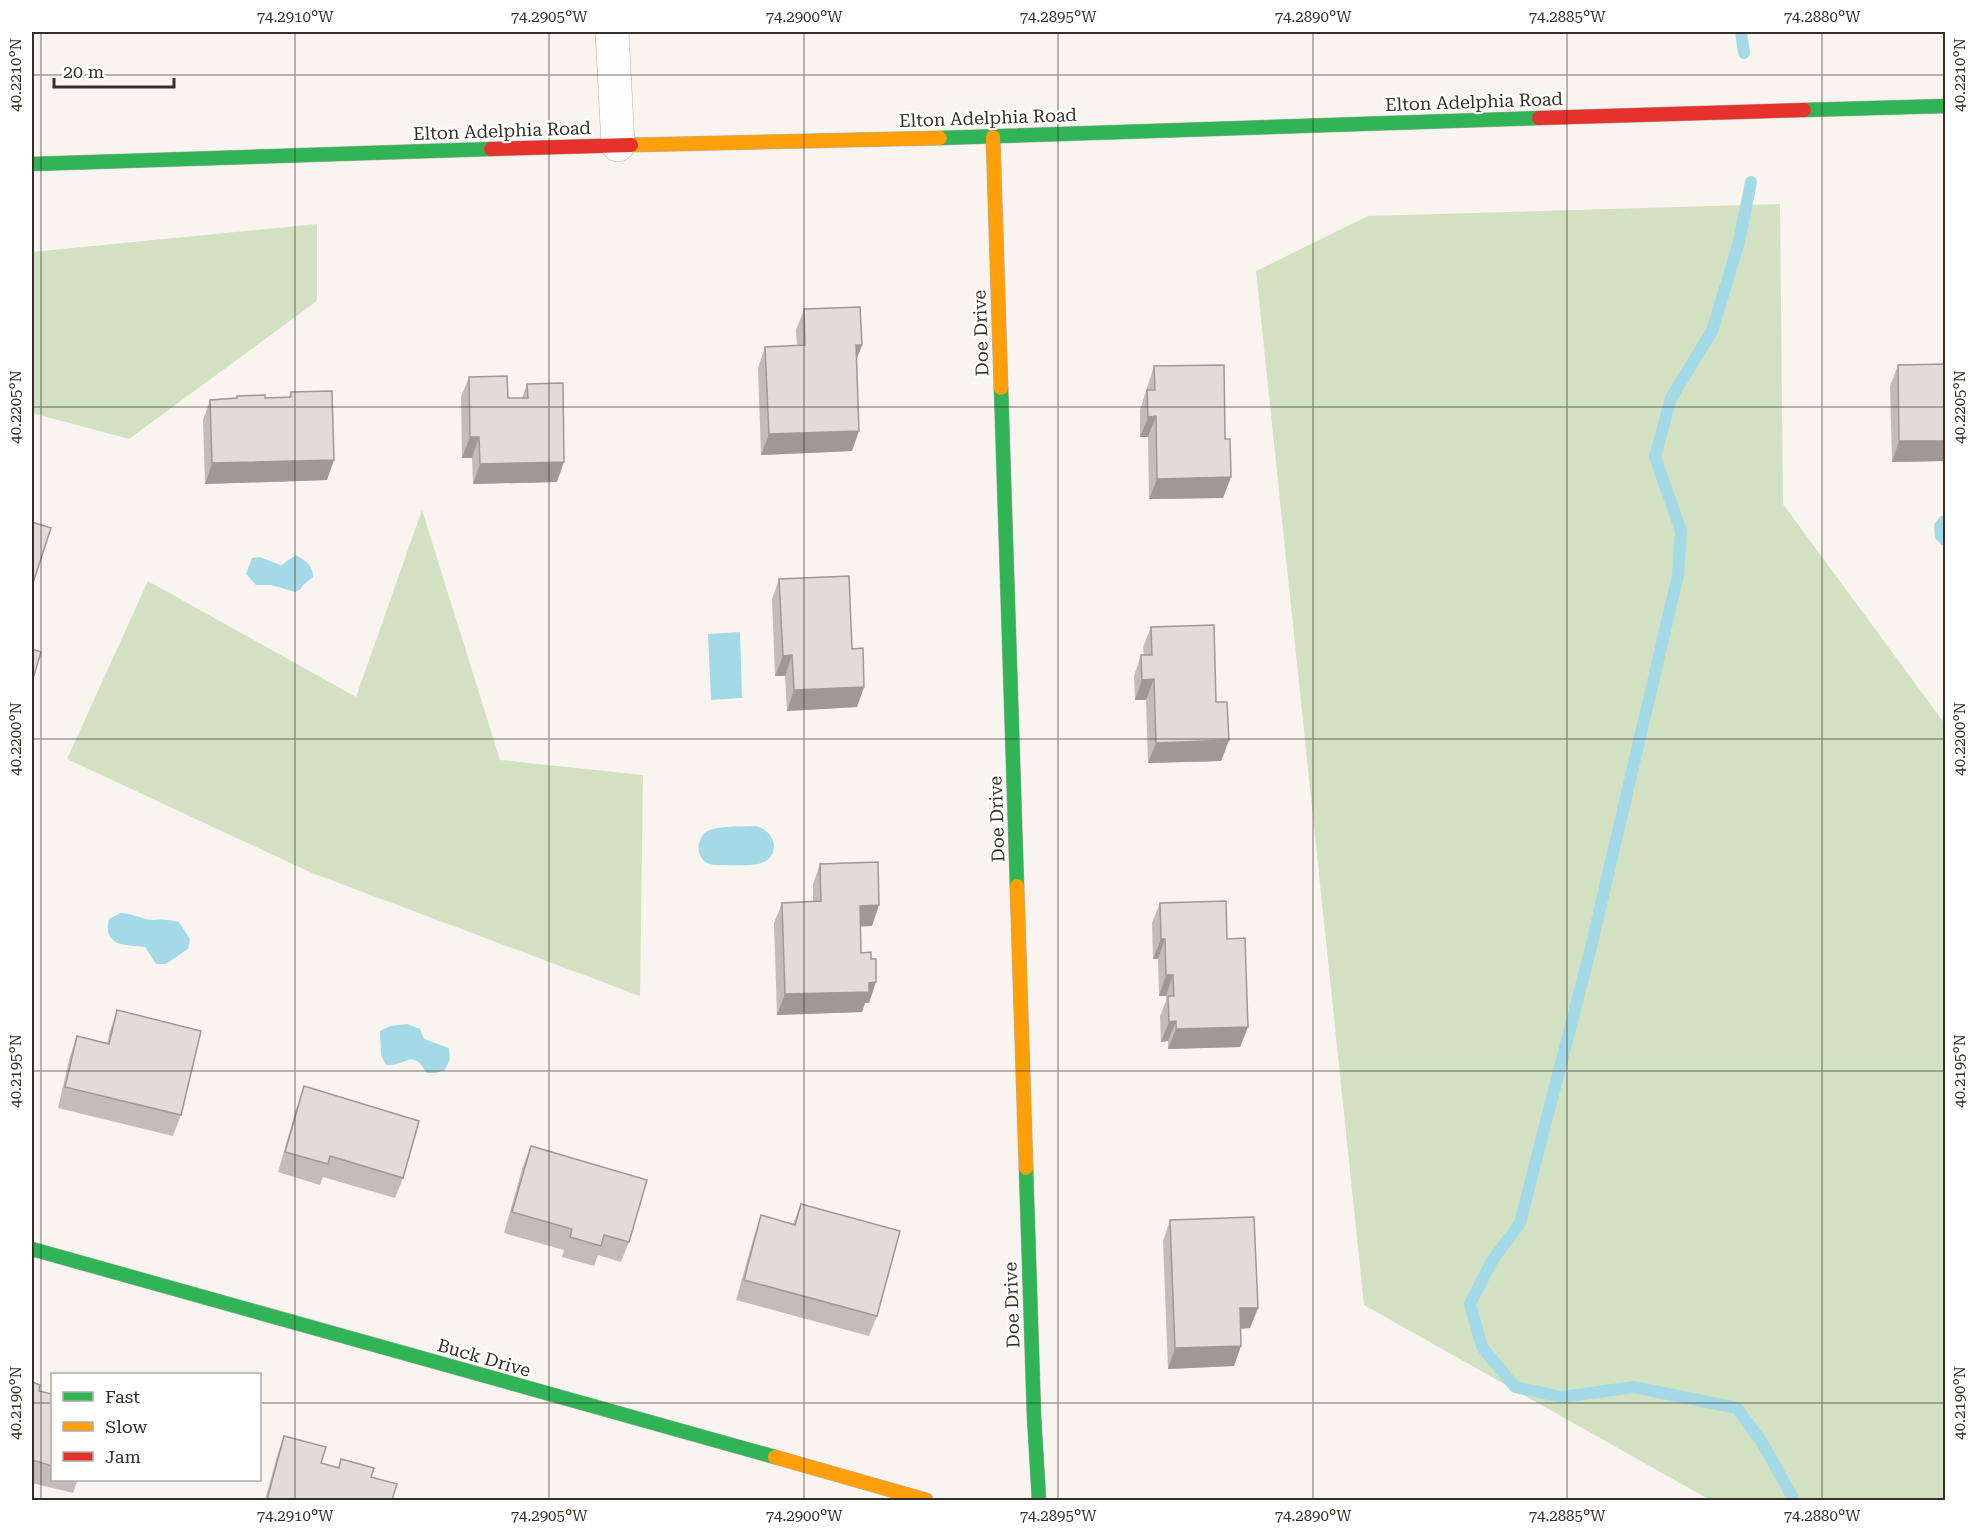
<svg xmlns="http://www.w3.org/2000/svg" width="1977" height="1532" font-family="'Roboto Serif',serif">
  <rect width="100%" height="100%" fill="#f9f4f0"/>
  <g fill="#d2e1c1">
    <path d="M1780,204L1783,504L1945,724V1500H1710L1364,1305L1256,271L1368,216Z"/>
    <path d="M317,224V301L129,439L32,413V252Z"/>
    <path d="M422,510L500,760L643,775L640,996L312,873L67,759L148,581L356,697Z"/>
  </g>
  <g fill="#a4dae8">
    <path d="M1941,516H1945V545H1942L1935,538L1934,524Z"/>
    <path d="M296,555C306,561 313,565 313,577L302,586L301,589L295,592L271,585H256L246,574L252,558L259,557L281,565Z"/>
    <path d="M740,632L742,698L711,700L708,634Z"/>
    <path d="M756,826C778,832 781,859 758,864C748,866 736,865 725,865C719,865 713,866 707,863C696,857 696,840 706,832C716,825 744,827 756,826Z"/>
    <path d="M120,913C132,913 144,920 154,920C163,919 170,920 179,922L190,939L188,949L166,964H156L145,947C125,945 102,946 109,919Z"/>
    <path d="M407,1024L420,1029L424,1039L449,1048L450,1059L445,1070L435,1073H427C411,1047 407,1067 386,1065L381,1055L380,1031L390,1026Z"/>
  </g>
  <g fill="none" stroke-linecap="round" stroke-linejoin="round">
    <g stroke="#a4dae8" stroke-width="12">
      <path d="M1741,32L1744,53"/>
      <path d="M1751,182L1739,242L1712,331L1671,398L1655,457L1681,531L1678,575L1591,947L1520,1223L1492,1261L1470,1304L1482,1347L1515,1387L1562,1397L1634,1387L1737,1408L1763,1444L1794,1500"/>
    </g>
    <defs>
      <path id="street" d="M612,32L618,145"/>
      <g id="fast">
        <path d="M1804,110L1946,106"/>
        <path d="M940,138L1539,118"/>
        <path d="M32,164L491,149"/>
        <path d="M1001,388L1017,886"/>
        <path d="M1026,1168L1034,1416L1039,1500"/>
        <path d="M32,1249L775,1457"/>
      </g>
      <g id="slow">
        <path d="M993,137L1001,388"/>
        <path d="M631,145L940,138"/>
        <path d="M1017,886L1026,1168"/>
        <path d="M775,1457L926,1500"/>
      </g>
      <g id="jam">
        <path d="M1539,118L1804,110"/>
        <path d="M491,149L631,145"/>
      </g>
    </defs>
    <use href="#street" stroke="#b5afaa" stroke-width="34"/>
    <use href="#fast" stroke="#b5afaa" stroke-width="15"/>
    <use href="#slow" stroke="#b5afaa" stroke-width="15"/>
    <use href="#jam" stroke="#b5afaa" stroke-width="15"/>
    <use href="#street" stroke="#fefdfd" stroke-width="33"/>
    <use href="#fast" stroke="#30b455" stroke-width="14"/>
    <use href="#slow" stroke="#ff9f0a" stroke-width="14"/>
    <use href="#jam" stroke="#e5322d" stroke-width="14"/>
  </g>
  <g fill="#c3bcb9">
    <path d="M804,309L862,345L856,360L852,451L761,455L758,368L765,347L797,346L796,330Z"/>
    <path d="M1946,364V461L1892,462L1890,386L1898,365Z"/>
    <path d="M1154,366L1223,498L1149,499L1148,437H1140V410Z"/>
    <path d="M469,377L508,398H522L527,384L557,482L473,484L472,458H462L461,397Z"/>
    <path d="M291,392L327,480L205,484L203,420L210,400L236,398L237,396L265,398L289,397Z"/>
    <path d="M779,579L852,649L864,687L857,707L787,711L785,676H775L772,599Z"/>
    <path d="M1151,627L1216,702L1229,740L1221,761L1148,763L1146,700H1135L1134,676L1141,655H1144L1143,647Z"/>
    <path d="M820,864L872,926H860L861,953L869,1003H865L862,1012L777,1015L774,923L782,903L813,902V884Z"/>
    <path d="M1160,903L1227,939L1248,1027L1240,1047L1168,1049V1041L1161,1042L1160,1016L1166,1001V996H1159L1158,959H1153L1152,923Z"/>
    <path d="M117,1010L181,1115L173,1136L58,1108L70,1056L77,1036L107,1043L110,1031Z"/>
    <path d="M304,1086L403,1178L395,1198L323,1177L320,1185L278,1172L297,1106Z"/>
    <path d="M531,1146L629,1242L621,1262L598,1255L594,1266L562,1257L564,1250L504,1233L523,1166Z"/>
    <path d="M801,1204L877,1316L869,1336L736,1300L754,1236L761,1215L793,1224Z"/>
    <path d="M1170,1220L1258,1308L1250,1328L1241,1329L1234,1366L1168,1369L1163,1241Z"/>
    <path d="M32,1382L39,1391L52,1394V1479H78L73,1493L32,1483Z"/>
    <path d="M284,1436L321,1463L338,1468L341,1459L371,1477L392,1500H265L277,1456Z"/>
  </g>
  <g fill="#9f9996">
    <path d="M856,345H862L854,366Z"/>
    <path d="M1156,416L1148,437H1140L1148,417Z"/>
    <path d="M859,431L852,451L761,455L769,434Z"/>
    <path d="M470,437H479L472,458H462Z"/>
    <path d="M1899,441H1946V461L1892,462Z"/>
    <path d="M334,460L327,480L205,484L212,463Z"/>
    <path d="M564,462L557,482L473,484L480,464Z"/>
    <path d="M1231,477L1223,498L1149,499L1157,479Z"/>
    <path d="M792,655L785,676H775L783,656Z"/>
    <path d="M1154,679L1146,700H1135L1142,680Z"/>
    <path d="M864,687L857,707L787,711L794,690Z"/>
    <path d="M1229,740L1221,761L1148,763L1156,743Z"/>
    <path d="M879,905L872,926L852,927L860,906Z"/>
    <path d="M1161,939H1165L1158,959H1153Z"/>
    <path d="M1166,975H1173L1166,996H1159Z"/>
    <path d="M876,982L869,1003H865L862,1012L777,1015L785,994Z"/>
    <path d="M1176,1021L1168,1041L1161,1042L1169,1022Z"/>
    <path d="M1248,1027L1240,1047L1168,1049L1176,1029Z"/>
    <path d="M1240,1308H1258L1250,1328L1232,1329Z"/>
    <path d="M1241,1346L1234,1366L1168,1369L1175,1348Z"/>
  </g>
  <g fill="#e3dbd7" stroke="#9f9996" stroke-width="1.5">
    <path d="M860,307L862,345H856L859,431L769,434L765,347L805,345L804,309Z"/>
    <path d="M1946,364V441H1899L1898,365Z"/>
    <path d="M1224,365L1225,439H1230L1231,477L1157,479L1156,416L1148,417L1147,390H1155L1154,366Z"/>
    <path d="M507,376L508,398H528L527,384L563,383L564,462L480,464L479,437H470L469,377Z"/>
    <path d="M332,391L334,460L212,463L210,400L237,398V396L265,395V398L291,397V392Z"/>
    <path d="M32,522L51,528L32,586Z"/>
    <path d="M849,576L852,649L863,648L864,687L794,690L792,655L783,656L779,579Z"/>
    <path d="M1214,625L1216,702H1227L1229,740L1156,743L1154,679L1142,680L1141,655H1152L1151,627Z"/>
    <path d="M32,649L41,652L32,682Z"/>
    <path d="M878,862L879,905L860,906L861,953L871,952V959H876V982L869,983V992L785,994L782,903L821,901L820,864Z"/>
    <path d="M1226,901L1227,939L1245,938L1248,1027L1176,1029V1021L1169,1022L1168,996H1174L1173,975H1166L1165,939H1161L1160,903Z"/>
    <path d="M117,1010L201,1031L181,1115L65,1087L77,1036L109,1044Z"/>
    <path d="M304,1086L419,1121L403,1178L330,1156L328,1164L285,1152Z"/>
    <path d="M531,1146L647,1180L629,1242L604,1235L601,1246L570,1237L572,1229L512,1212Z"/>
    <path d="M801,1204L900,1231L877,1316L744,1280L761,1215L795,1225Z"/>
    <path d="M1254,1217L1258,1308H1240L1241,1346L1175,1348L1170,1220Z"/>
    <path d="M32,1382L40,1385L39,1391L52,1394V1466L32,1460Z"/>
    <path d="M284,1436L326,1447L321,1463L339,1468L341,1459L374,1468L371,1477L397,1484L392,1500H267Z"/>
  </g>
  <path fill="none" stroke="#362e27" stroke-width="1.5" stroke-opacity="0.45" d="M41,32V1500M295,32V1500M549,32V1500M804,32V1500M1058,32V1500M1313,32V1500M1567,32V1500M1822,32V1500M32,75H1946M32,407H1946M32,739H1946M32,1071H1946M32,1403H52M260,1403H1946"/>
  <g text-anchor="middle" stroke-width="4.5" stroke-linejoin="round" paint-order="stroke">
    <g font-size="18" fill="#362e27" stroke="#fff">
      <text transform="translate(1474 102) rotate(-2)" y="6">Elton Adelphia Road</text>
      <text transform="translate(988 118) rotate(-2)" y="6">Elton Adelphia Road</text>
      <text transform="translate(502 131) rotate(-2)" y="6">Elton Adelphia Road</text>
      <text transform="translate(981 333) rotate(-92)" y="6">Doe Drive</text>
      <text transform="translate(997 819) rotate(-92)" y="6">Doe Drive</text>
      <text transform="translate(1012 1305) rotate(-92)" y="6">Doe Drive</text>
      <text transform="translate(484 1358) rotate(16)" y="6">Buck Drive</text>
    </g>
  </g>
  <rect width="1977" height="1532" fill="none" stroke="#ffffff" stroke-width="66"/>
  <rect x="51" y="1373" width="210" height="108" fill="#ffffff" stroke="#afaba9" stroke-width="1.5"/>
  <rect x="63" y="1392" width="30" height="9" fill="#30b455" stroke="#afaba9" stroke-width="1.5"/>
  <text x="105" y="1403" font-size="18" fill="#362e27">Fast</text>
  <rect x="63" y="1422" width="30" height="9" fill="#ff9f0a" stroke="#afaba9" stroke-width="1.5"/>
  <text x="105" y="1433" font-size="18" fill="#362e27">Slow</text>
  <rect x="63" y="1452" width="30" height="9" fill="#e5322d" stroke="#afaba9" stroke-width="1.5"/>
  <text x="105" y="1463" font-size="18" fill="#362e27">Jam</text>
  <path d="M54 78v9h120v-9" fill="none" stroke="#362e27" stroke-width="3"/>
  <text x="63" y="78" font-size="18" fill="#362e27" stroke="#ffffff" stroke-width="4.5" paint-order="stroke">20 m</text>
  <rect x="33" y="33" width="1911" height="1466" fill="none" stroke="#362e27" stroke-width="2"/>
  <g font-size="15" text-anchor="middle" fill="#362e27">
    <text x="295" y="22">74.2910°W</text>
    <text x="549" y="22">74.2905°W</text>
    <text x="804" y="22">74.2900°W</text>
    <text x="1058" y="22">74.2895°W</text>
    <text x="1313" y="22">74.2890°W</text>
    <text x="1567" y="22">74.2885°W</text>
    <text x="1822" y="22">74.2880°W</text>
    <text transform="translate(16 75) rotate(-90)" y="5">40.2210°N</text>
    <text transform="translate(1960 75) rotate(-90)" y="5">40.2210°N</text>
    <text transform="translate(16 407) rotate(-90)" y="5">40.2205°N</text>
    <text transform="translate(1960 407) rotate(-90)" y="5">40.2205°N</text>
    <text transform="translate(16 739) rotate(-90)" y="5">40.2200°N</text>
    <text transform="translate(1960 739) rotate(-90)" y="5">40.2200°N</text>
    <text transform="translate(16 1071) rotate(-90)" y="5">40.2195°N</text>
    <text transform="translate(1960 1071) rotate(-90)" y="5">40.2195°N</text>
    <text transform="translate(16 1403) rotate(-90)" y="5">40.2190°N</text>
    <text transform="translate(1960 1403) rotate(-90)" y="5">40.2190°N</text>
    <text x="295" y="1521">74.2910°W</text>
    <text x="549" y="1521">74.2905°W</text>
    <text x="804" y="1521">74.2900°W</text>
    <text x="1058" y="1521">74.2895°W</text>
    <text x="1313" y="1521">74.2890°W</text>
    <text x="1567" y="1521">74.2885°W</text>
    <text x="1822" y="1521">74.2880°W</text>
  </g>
</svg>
